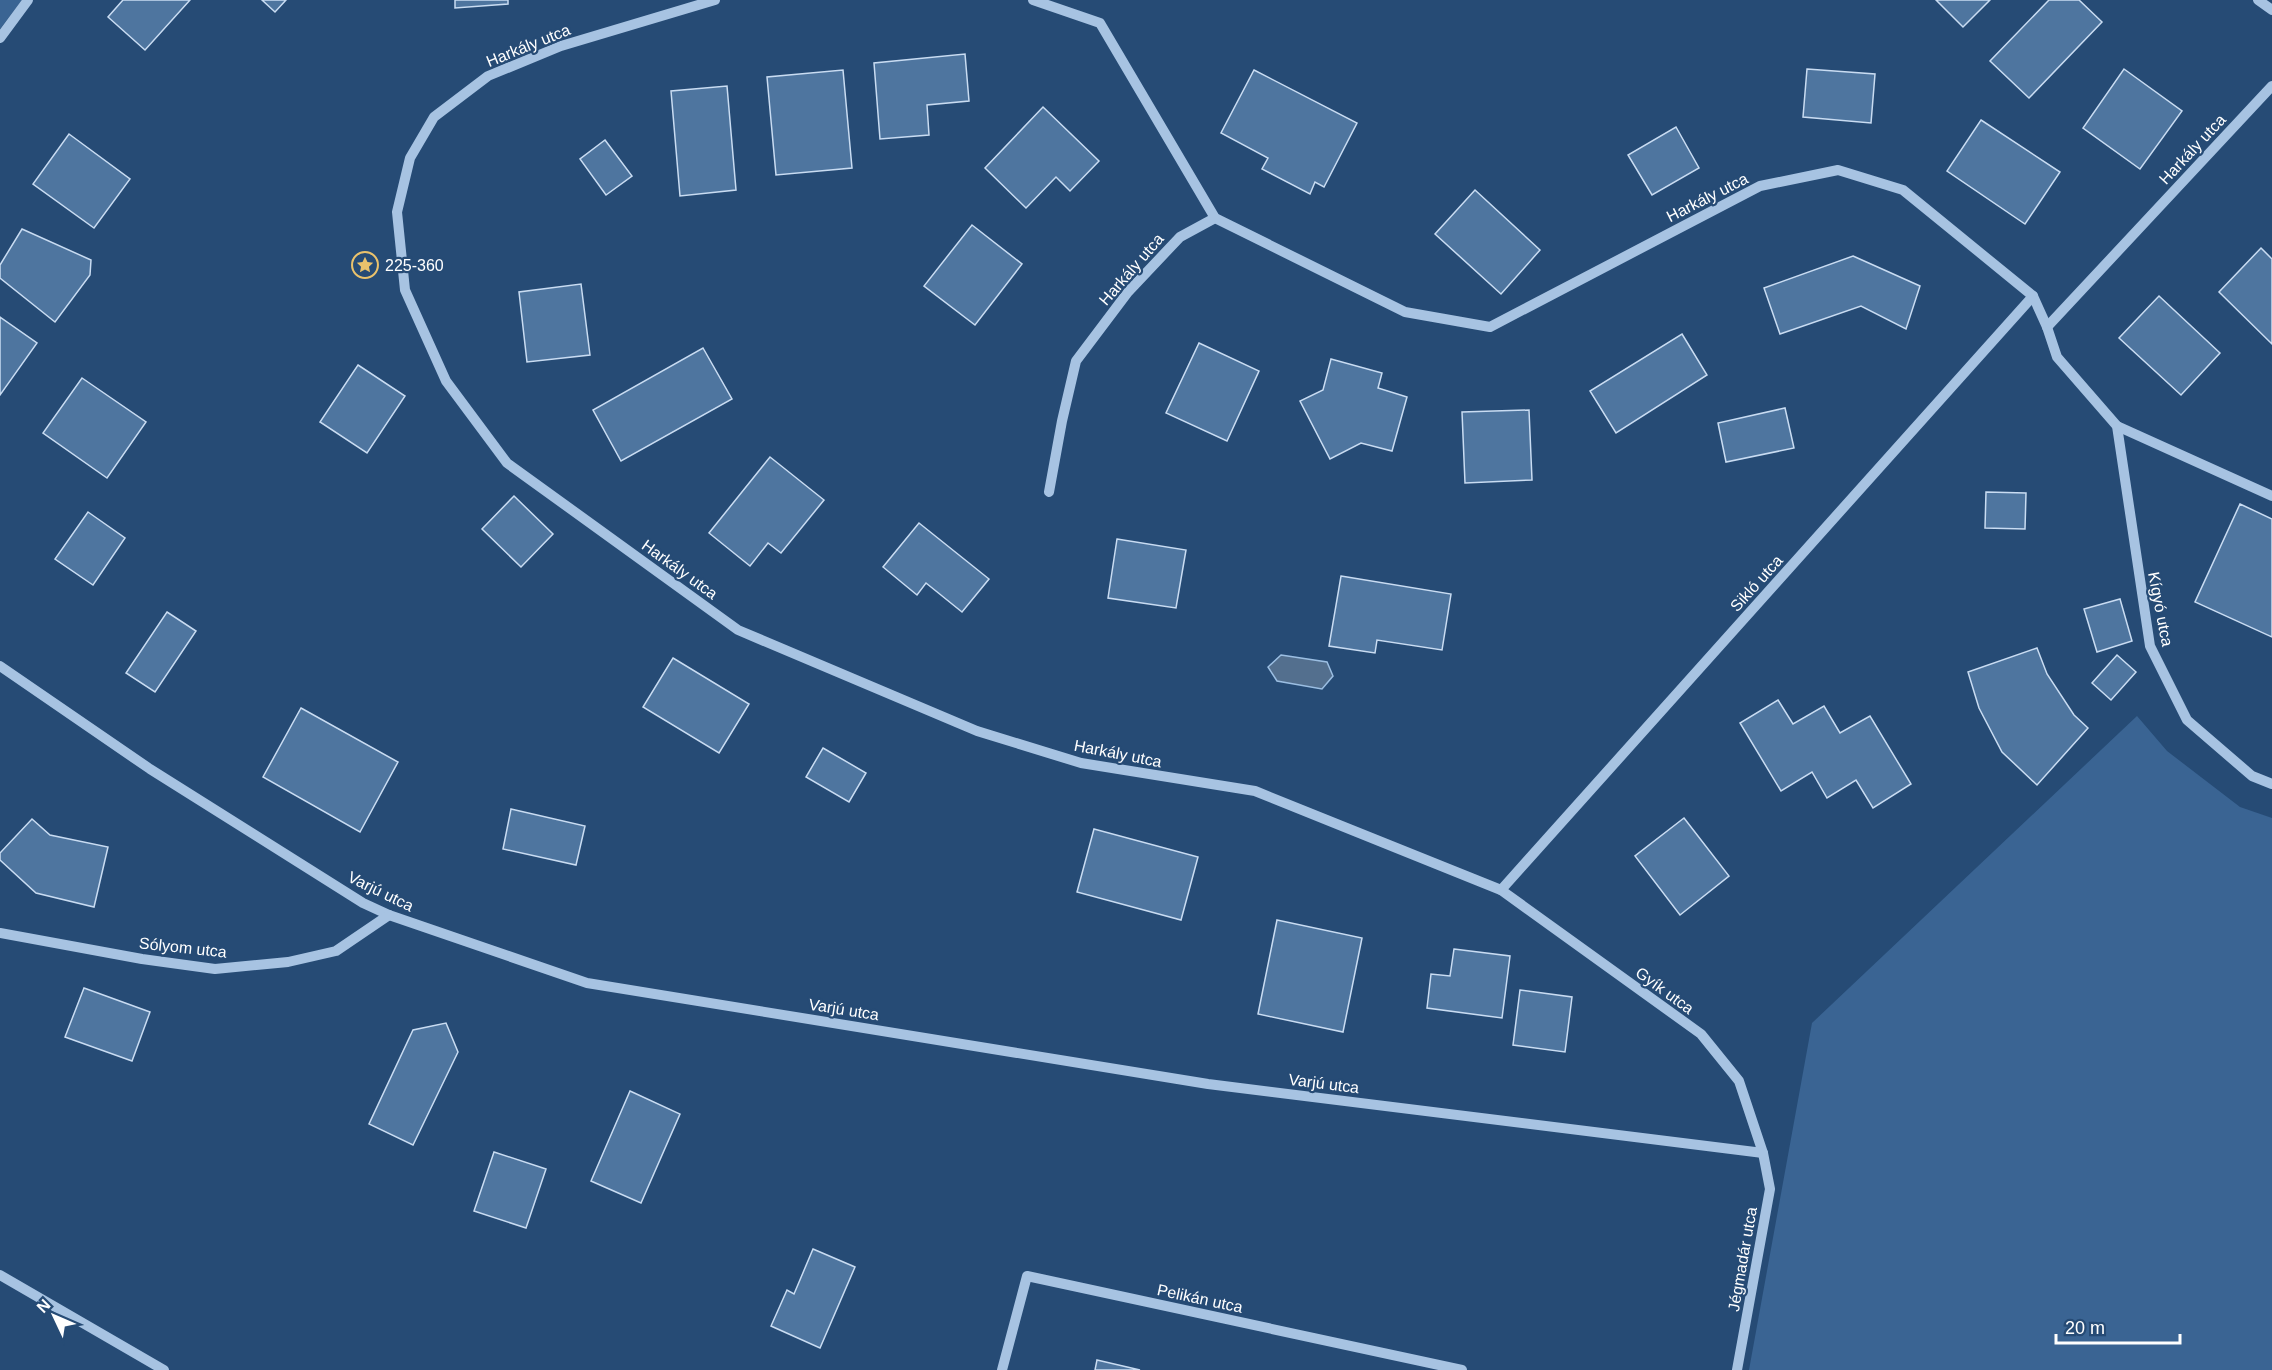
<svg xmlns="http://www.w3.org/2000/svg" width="2272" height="1370" font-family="Helvetica,sans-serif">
  <rect width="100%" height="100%" fill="#264b75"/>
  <g fill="#3a6493">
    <path d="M0,0H22L0,29Z"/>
    <path d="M2137,716L2167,751L2240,807L2272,818V1370H1749L1812,1023Z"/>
  </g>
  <path fill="#536f8e" stroke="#9bbee2" stroke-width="1.5" d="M1281,655L1327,662L1333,676L1322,689L1277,681L1268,667Z"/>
  <g fill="#4e759f" stroke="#c9dcf2" stroke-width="1.5">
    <path d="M123,0H190L145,50L108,17Z"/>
    <path d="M262,0H286L275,12Z"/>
    <path d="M455,0H508V4L455,8Z"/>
    <path d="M1936,0H1990L1963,27Z"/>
    <path d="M2049,0H2079L2102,22L2029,98L1990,61Z"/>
    <path d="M965,54L969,101L927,105L929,135L880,139L874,63Z"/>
    <path d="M1807,69L1875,74L1871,123L1803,117Z"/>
    <path d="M2124,69L2182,111L2140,169L2083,128Z"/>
    <path d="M843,70L852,168L776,175L767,77Z"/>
    <path d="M1254,70L1357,123L1324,187L1315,182L1310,194L1262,169L1268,158L1221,133Z"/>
    <path d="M727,86L736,190L680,196L671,91Z"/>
    <path d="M1043,107L1099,161L1070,191L1056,177L1026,208L985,168Z"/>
    <path d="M1981,120L2060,172L2025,224L1947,171Z"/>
    <path d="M1676,127L1699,168L1652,195L1628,155Z"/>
    <path d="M69,134L130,179L94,228L33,184Z"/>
    <path d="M605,140L632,176L606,195L580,159Z"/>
    <path d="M1475,190L1540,250L1501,294L1435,234Z"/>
    <path d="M972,225L1022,264L975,325L924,286Z"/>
    <path d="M22,229L91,260L90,275L55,322L0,278V265Z"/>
    <path d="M2261,248L2272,259V344L2219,292Z"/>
    <path d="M1853,256L1920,286L1906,329L1861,306L1780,334L1764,288Z"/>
    <path d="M581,284L590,355L527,362L519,292Z"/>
    <path d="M2159,296L2220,353L2181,395L2119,338Z"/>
    <path d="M0,317L37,343L0,395Z"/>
    <path d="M1682,334L1707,375L1616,433L1590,391Z"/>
    <path d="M1199,343L1259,371L1227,441L1166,413Z"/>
    <path d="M703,348L732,399L621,461L593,410Z"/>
    <path d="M1331,359L1382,373L1378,388L1407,397L1392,451L1361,443L1330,459L1300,401L1323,390Z"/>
    <path d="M358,365L405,396L367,453L320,422Z"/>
    <path d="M82,378L146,422L107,478L43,433Z"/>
    <path d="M1785,408L1794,448L1726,462L1718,423Z"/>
    <path d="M1529,410L1532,480L1465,483L1462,412Z"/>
    <path d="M770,457L824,500L781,553L768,543L750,566L709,533Z"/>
    <path d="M1986,492L2026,493L2025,529L1985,528Z"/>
    <path d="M514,496L553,534L521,567L482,529Z"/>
    <path d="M2240,504L2272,519V637L2195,602Z"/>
    <path d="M88,512L125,538L93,585L55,559Z"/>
    <path d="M919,523L989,579L962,612L926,583L917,595L883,567Z"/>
    <path d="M1117,539L1186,550L1176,608L1108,598Z"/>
    <path d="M1341,576L1451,594L1442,650L1377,640L1375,653L1329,646Z"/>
    <path d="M2120,599L2132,641L2097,652L2084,609Z"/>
    <path d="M167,612L196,631L155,692L126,673Z"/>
    <path d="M2037,648L2047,674L2074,715L2088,728L2037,785L2002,752L1979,708L1968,672Z"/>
    <path d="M2117,655L2136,672L2111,700L2092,683Z"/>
    <path d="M673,658L749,704L719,753L643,707Z"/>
    <path d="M1778,700L1793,724L1824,706L1840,733L1870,716L1911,784L1873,808L1856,780L1827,798L1812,772L1781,791L1740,723Z"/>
    <path d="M301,708L398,762L360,832L263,777Z"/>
    <path d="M823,748L866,773L849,802L806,777Z"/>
    <path d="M511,809L585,826L576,865L503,849Z"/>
    <path d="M1684,818L1729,876L1680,915L1635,856Z"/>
    <path d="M32,819L50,835L108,847L94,907L36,893L0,860V853Z"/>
    <path d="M1094,829L1198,857L1181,920L1077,892Z"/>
    <path d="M1277,920L1362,938L1343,1032L1258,1014Z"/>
    <path d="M1454,949L1510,956L1502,1018L1427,1008L1431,974L1450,976Z"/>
    <path d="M84,988L150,1012L132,1061L65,1037Z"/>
    <path d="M1520,990L1572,997L1565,1052L1513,1045Z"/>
    <path d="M446,1023L458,1052L413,1145L369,1124L413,1030Z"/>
    <path d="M630,1091L680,1114L641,1203L591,1181Z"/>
    <path d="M494,1152L546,1169L526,1228L474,1211Z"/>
    <path d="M813,1249L855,1267L820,1348L771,1326L787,1290L794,1294Z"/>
    <path d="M1097,1360L1140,1370H1095Z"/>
  </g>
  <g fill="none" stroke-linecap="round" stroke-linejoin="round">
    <g stroke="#a7c3e2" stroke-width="10">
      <path d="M715,0L561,46L488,76L434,117L410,158L397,212L405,290L446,381L507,463L738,630L977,731L1081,763L1255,791L1501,890L1701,1034L1739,1081L1763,1153L1770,1189L1737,1370"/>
      <path d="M1033,0L1100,23L1215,218L1405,312L1490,327L1760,186L1838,170L1903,190L2033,296L2047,327L2057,357L2117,426L2150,646L2187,720L2252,776L2272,784"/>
      <path d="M2258,0L2272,10"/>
      <path d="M0,38L28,0"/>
      <path d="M2047,327L2272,86"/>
      <path d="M2117,426L2272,496"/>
      <path d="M1049,492L1062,421L1076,361L1128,292L1180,237L1215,218"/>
      <path d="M0,666L150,769L363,903L389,915L587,983L1208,1084L1763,1153"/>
      <path d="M1501,890L2033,296"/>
      <path d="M0,933L142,959L215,969L288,962L336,951L389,915"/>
      <path d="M0,1275L164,1370"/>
      <path d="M1002,1370L1027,1276L1462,1370"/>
    </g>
  </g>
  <defs>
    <symbol id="sight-ring" viewBox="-11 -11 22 22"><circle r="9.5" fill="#264b75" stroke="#eac26c" stroke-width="1.5"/><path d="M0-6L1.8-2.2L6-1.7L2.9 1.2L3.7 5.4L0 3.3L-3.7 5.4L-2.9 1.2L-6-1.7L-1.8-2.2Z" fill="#eac26c"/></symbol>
  </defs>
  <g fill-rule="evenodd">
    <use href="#sight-ring" x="350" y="250" width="30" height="30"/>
  </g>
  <g text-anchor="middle" stroke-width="4.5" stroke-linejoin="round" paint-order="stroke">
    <g font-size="16" fill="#fff" stroke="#264b75">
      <text transform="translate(528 45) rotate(-22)" y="6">Harkály utca</text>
      <text transform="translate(2192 149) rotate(-47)" y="6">Harkály utca</text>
      <text transform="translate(1707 197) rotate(-27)" y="6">Harkály utca</text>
      <text transform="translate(1131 269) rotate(-49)" y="6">Harkály utca</text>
      <text transform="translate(680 569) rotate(36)" y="6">Harkály utca</text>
      <text transform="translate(1756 583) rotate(-48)" y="6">Sikló utca</text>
      <text transform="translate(2161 609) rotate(79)" y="6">Kígyó utca</text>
      <text transform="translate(1118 753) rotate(11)" y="6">Harkály utca</text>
      <text transform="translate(381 891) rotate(26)" y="6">Varjú utca</text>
      <text transform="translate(183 947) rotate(6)" y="6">Sólyom utca</text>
      <text transform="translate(1665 990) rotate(36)" y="6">Gyík utca</text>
      <text transform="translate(844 1009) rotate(9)" y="6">Varjú utca</text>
      <text transform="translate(1324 1083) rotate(7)" y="6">Varjú utca</text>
      <text transform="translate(1742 1259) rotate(-80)" y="6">Jégmadár utca</text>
      <text transform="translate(1200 1298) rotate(12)" y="6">Pelikán utca</text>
    </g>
    <g font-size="16" fill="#fff" stroke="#264b75" text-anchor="start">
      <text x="385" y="271">225-360</text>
    </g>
  </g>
  <g transform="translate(54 1316) rotate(314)" stroke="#264b75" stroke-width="4.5" paint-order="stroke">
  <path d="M0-4.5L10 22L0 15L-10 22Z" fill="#ffffff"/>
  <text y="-9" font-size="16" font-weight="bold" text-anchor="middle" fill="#ffffff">N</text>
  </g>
  <path d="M2056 1334v9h124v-9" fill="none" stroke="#ffffff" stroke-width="3"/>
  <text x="2065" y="1334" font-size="18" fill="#ffffff" stroke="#264b75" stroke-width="4.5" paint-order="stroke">20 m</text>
</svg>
